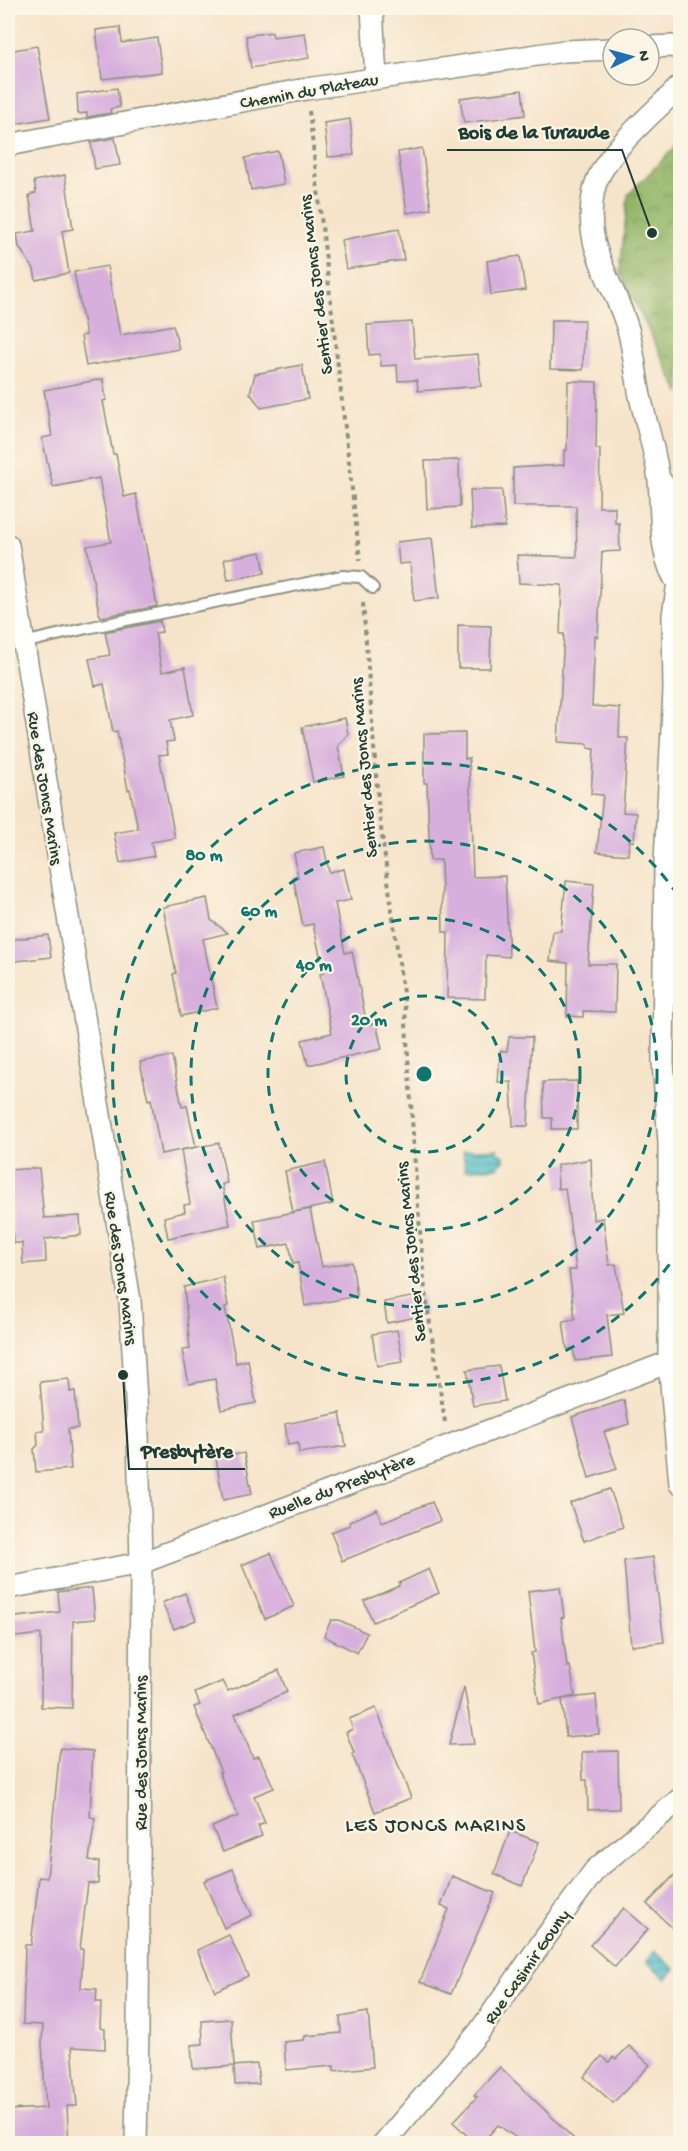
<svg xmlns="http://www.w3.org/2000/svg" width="688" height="2151" font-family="'Gochi Hand',sans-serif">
  <defs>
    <pattern id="forest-crowns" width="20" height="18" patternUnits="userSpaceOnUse" patternTransform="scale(1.5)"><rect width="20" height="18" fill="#93b669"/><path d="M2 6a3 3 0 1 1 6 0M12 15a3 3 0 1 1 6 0" fill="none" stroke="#779557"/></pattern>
    <pattern id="water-rules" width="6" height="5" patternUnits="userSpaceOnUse" patternTransform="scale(1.5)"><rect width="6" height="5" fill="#4dbac7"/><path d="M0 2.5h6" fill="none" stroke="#3f98a2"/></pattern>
  </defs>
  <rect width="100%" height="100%" fill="#fcf5e5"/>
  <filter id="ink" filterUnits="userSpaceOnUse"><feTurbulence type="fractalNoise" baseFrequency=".0167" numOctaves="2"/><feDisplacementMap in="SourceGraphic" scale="12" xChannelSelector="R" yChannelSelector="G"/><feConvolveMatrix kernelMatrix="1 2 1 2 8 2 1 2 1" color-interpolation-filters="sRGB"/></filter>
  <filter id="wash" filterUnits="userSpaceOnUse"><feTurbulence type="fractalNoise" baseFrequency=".008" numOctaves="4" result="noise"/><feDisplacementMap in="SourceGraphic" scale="24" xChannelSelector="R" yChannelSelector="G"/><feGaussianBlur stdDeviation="1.35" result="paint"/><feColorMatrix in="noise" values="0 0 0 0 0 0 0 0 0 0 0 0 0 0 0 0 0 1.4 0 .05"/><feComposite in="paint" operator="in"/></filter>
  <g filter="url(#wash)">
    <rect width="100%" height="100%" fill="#f6e4ca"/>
    <path fill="url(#forest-crowns)" stroke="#597a4e" stroke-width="1.5" d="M680,142V394L620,272L628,195Z"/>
    <g fill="url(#water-rules)" stroke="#367c7e" stroke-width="1.5">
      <path d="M498,1149V1153L504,1156V1161L499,1164V1167L465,1170L463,1151Z"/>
      <path d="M655,1951L675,1969L666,1979L646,1961Z"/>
    </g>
    <g id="blocks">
      <g fill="#d7afdd">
        <path d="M120,27L122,43L157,38L162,72L102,79L96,30Z"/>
        <path d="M272,32L273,37L305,33L309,58L251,68L246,36Z"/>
        <path d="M37,46L50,118L8,125V51Z"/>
        <path d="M117,88L120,107L110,109L111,113L87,117V113L78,114L77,94Z"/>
        <path d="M522,90L525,115L464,123L460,98Z"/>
        <path d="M350,119L354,155L328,157L324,123Z"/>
        <path d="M115,138L120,165L95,169L91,142Z"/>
        <path d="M422,148L431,209L407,213L398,152Z"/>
        <path d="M278,151L284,184L251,190L245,158Z"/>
        <path d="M65,175L73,229L62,231L69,273L36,280L34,269L19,247L17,234L35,231L29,195L36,193L34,181Z"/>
        <path d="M399,229L404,260L346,269L341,240Z"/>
        <path d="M520,256L525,290L491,295L487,261Z"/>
        <path d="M107,266L120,335L173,325L179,349L86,366L81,336L86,335L74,272Z"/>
        <path d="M551,320H584L583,370L550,369Z"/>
        <path d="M412,322L415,359L478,354L481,386L418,391L417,380L398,381L397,365L381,366L380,354L369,355L367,325Z"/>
        <path d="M302,365L308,399L261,408L250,393L255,374Z"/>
        <path d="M103,379L106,400L103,401L113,454H116L124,497L136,494L157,606L101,617L99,613L87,546L111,542L99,478L53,487L42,438L52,436L44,390Z"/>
        <path d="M568,381L597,382L596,449H600L599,507H615V523H619L620,551L602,552L598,637L595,636L592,706L620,708L619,738H628L623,812L636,813L634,841H629L628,855L597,852L603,795L591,794L594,749L588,748V744L558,742L564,634H560L562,585L519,583L517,555L577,557L576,506H513V468L564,465V450H567Z"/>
        <path d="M459,460L460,507L427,509L425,461Z"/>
        <path d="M470,490H502L505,527L472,528Z"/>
        <path d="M432,538L439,598L414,601L410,563L399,564L397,542Z"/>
        <path d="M261,552L265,573L228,580L224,559Z"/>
        <path d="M160,621L162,632L155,633L162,672L185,667L193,715L170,720L174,741L166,742L168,754L159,755L175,838L151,842L154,856L120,863L114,833L138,829L130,789L128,790L117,731L113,732L104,684L95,686L89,659L110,655L105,632Z"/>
        <path d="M458,625L491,626L490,668H458Z"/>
        <path d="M345,718L348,734L338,746L344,776L313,782L302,727Z"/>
        <path d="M465,733V759L469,758L473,877L505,876L509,957L486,955L485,999L447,998L448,932H443L441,860H430L427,783H424V734Z"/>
        <path d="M324,847L329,872L344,869L351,900L335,903L345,953L352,951L367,1025L376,1023L382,1049L308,1065L302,1040L332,1033L320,974L324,973L313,924L303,926L293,877H298L294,853Z"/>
        <path d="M566,881L594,884L588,964H616L615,1012L583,1011V1017L567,1016L568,963L550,961L553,931H561Z"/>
        <path d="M207,898L211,920L228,933L203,939L217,1008L181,1016L173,974L176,973L163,907Z"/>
        <path d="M48,935L51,957L8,962V940Z"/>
        <path d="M509,1037H532L528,1126H513L511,1082H498L500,1051H507Z"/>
        <path d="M172,1056L182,1107L187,1106L196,1147L161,1154L151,1099L148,1100L140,1062Z"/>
        <path d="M577,1081V1129H552V1118H544L543,1082Z"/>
        <path d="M219,1143L227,1183L222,1184L230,1225L168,1238L164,1217L185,1212L184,1205L190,1204L181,1150Z"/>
        <path d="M591,1159L593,1220L603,1218L609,1265L616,1264L624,1313L607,1315L612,1357L575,1361L573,1348L567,1349L563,1321L575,1319L569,1270H576L565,1188L558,1189L557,1165Z"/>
        <path d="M325,1162L333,1204L293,1212L285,1171Z"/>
        <path d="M39,1168L44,1218L80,1216L81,1235L45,1239L46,1262L23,1264L22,1243H13L8,1170Z"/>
        <path d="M310,1209L322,1267L352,1262L357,1296L305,1306L298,1263L293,1264L289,1243L260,1249L254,1220Z"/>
        <path d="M223,1277L228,1306L225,1307L236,1363L248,1360L256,1403L221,1410L215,1379L189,1384L182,1350L190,1349L184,1287Z"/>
        <path d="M422,1295L426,1315L387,1323L384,1302Z"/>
        <path d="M397,1330L403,1362L377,1366L372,1334Z"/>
        <path d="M499,1366L505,1401L473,1406L467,1370Z"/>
        <path d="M69,1379L70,1392L75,1391L78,1428L68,1429L71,1469L36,1472L34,1449L38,1445L37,1431H44L40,1382Z"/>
        <path d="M624,1400L629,1424L604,1432L617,1469L589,1478L572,1417Z"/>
        <path d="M340,1413L346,1446L299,1453L298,1443L288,1445L285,1424Z"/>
        <path d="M244,1453L252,1494L223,1500L216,1458Z"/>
        <path d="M610,1489L623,1527L584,1541L570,1503Z"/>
        <path d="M432,1502L440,1521L342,1561L331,1532L350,1525L349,1522L377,1509L382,1522Z"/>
        <path d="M271,1553L294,1606L265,1619L242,1565Z"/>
        <path d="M653,1557L664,1642L631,1646L624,1561Z"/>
        <path d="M429,1569L439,1593L373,1622L364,1601L399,1586V1583Z"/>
        <path d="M560,1587L564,1617L561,1618L567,1667L570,1666L575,1696L539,1704L531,1653L535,1652L528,1591Z"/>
        <path d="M92,1588L95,1619L73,1621L72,1708L41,1707V1634L8,1638V1618L60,1612L58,1592Z"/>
        <path d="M185,1593L196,1620L174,1629L162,1603Z"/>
        <path d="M331,1620H339L367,1633L357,1653L324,1636Z"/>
        <path d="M279,1670L287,1692L235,1714L253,1758L259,1756L274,1788L254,1796L265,1823L258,1826L262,1836L223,1852L212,1827L238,1816L219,1772H221L194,1707L200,1705L195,1693L223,1681L228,1691Z"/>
        <path d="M464,1687L474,1744L449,1745Z"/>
        <path d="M596,1695L599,1734L566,1737L562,1699Z"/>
        <path d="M376,1708L411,1798L375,1812L352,1754L354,1753L346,1732L353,1729L349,1719Z"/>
        <path d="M60,1748L93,1751L90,1817L95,1818L89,1860L99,1862L98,1884L88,1883L80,1949H83L81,1988L97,1989L96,2002H101L100,2028L105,2029V2049L72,2047L77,2106H67L69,2144H8V2110L46,2108L42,2044L43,2025L23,2024L25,1945H31L39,1877L47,1878Z"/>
        <path d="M618,1751L619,1809L588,1810L587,1780H583L582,1752Z"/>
        <path d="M510,1831L539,1842L522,1886L494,1874Z"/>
        <path d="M681,1868V1936L647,1904Z"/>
        <path d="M233,1869L252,1915L224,1928L204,1881Z"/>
        <path d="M452,1876L495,1893L451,1994L420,1982L449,1909L441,1906Z"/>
        <path d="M624,1908L648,1929L615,1967L590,1945Z"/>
        <path d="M229,1935L248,1976L215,1991L197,1950Z"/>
        <path d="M368,2012L373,2067L334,2071V2066L286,2070L284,2042L304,2040L305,2036L341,2033L340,2017Z"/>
        <path d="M231,2019L234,2066L193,2069L191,2045L203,2044L202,2021Z"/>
        <path d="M629,2046L650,2065L613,2103L584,2077L602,2056L609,2062L613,2057L616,2059Z"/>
        <path d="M257,2064L259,2084L235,2085L234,2066Z"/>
        <path d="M500,2067L552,2117L579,2144H525L498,2125L481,2144H476L453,2122L477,2097L474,2095Z"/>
      </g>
    </g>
  </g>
  <g filter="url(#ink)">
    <use href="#blocks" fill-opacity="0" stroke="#8a907f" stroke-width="1.5"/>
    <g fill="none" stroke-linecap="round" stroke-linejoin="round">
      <defs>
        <path id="lane" d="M23,643L87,628L342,576L361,577L373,588"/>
        <g id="street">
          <path d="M372,8L376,78"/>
          <path d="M649,47L672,46L680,49"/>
          <path d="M680,86C655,112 601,155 594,190C581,249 615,281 629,333C634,354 636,375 640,396C646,424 656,453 659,481C662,513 658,560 680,586"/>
          <path d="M8,145L306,89L564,51L613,49"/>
          <path d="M659,479L675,498L680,515"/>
          <path d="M8,545L130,1301L138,1433L141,1563L138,2030L136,2144"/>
          <path d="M680,571L673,615L674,691L665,861L663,1062L669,1142V1362L680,1484"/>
          <path d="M8,1588L141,1563L669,1362"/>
          <path d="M383,2144L479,2032L545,1938L595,1870L680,1799"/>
        </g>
      </defs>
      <use href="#lane" stroke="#8a907f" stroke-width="14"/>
      <use href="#street" stroke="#8a907f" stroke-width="24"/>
      <g stroke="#8a907f" stroke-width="4" stroke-dasharray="4.5 4.5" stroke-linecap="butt">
        <path d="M309,111L360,560"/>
        <path d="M363,603L379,813L405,1008L416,1182L425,1291L445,1422"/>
      </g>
      <use href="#lane" stroke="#fff" stroke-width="10"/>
      <use href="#street" stroke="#fff" stroke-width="21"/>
    </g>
  </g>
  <g fill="none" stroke="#0f766e" stroke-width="3" stroke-dasharray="10 8">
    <circle cx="424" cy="1074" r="78"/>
    <circle cx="424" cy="1074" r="156"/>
    <circle cx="424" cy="1074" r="233"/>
    <path d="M680 1250A311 311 0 1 1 680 898"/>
  </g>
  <g text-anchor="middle" stroke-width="4.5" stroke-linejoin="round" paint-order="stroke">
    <g font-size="18" fill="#1f3d34" stroke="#fcf5e5">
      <text transform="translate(309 90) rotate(-10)" y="6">Chemin du Plateau</text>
      <text transform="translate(315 285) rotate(-97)" y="6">Sentier des Joncs Marins</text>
      <text transform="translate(363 768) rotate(-95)" y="6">Sentier des Joncs Marins</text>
      <text transform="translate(46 788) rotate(81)" y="6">Rue des Joncs Marins</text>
      <text transform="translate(410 1252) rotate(-96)" y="6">Sentier des Joncs Marins</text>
      <text transform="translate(122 1268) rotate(82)" y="6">Rue des Joncs Marins</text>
      <text transform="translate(341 1485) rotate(-21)" y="6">Ruelle du Presbytère</text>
      <text transform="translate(140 1753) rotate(-90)" y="6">Rue des Joncs Marins</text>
      <text transform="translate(526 1966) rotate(-55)" y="6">Rue Casimir Gouny</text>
    </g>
    <g font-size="20" letter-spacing="1.5" fill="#1f3d34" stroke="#fcf5e5">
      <text x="436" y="1831">LES JONCS MARINS</text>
    </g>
  </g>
  <circle cx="424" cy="1074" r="9" fill="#0f766e" stroke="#fcf5e5" stroke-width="3"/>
  <g font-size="18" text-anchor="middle" font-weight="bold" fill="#0f766e" stroke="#fcf5e5" stroke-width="4.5" stroke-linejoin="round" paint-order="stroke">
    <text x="204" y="860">80 m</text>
    <text x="259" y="916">60 m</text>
    <text x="314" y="970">40 m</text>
    <text x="369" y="1025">20 m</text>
  </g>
  <path fill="none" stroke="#1f3d34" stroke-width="2" d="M652 233L622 150H447M123 1375L129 1469H245"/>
  <g fill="#1f3d34" stroke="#fcf5e5" stroke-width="2">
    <circle cx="652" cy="233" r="6"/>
    <circle cx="123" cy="1375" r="6"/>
  </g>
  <g font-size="20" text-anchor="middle" font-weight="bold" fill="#1f3d34" stroke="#fcf5e5" stroke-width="4.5" stroke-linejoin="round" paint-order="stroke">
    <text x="534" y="138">Bois de la Turaude</text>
    <text x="187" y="1457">Presbytère</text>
  </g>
  <rect width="688" height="2151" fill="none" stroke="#fcf5e5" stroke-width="30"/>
  <g transform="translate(631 57) rotate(85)"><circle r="28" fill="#fcf5e5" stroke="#a4ab9e" stroke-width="1.5"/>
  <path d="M0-4.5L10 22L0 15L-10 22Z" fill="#1f6fb2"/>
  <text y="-9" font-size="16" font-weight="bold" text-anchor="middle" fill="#1f3d34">N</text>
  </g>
</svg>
